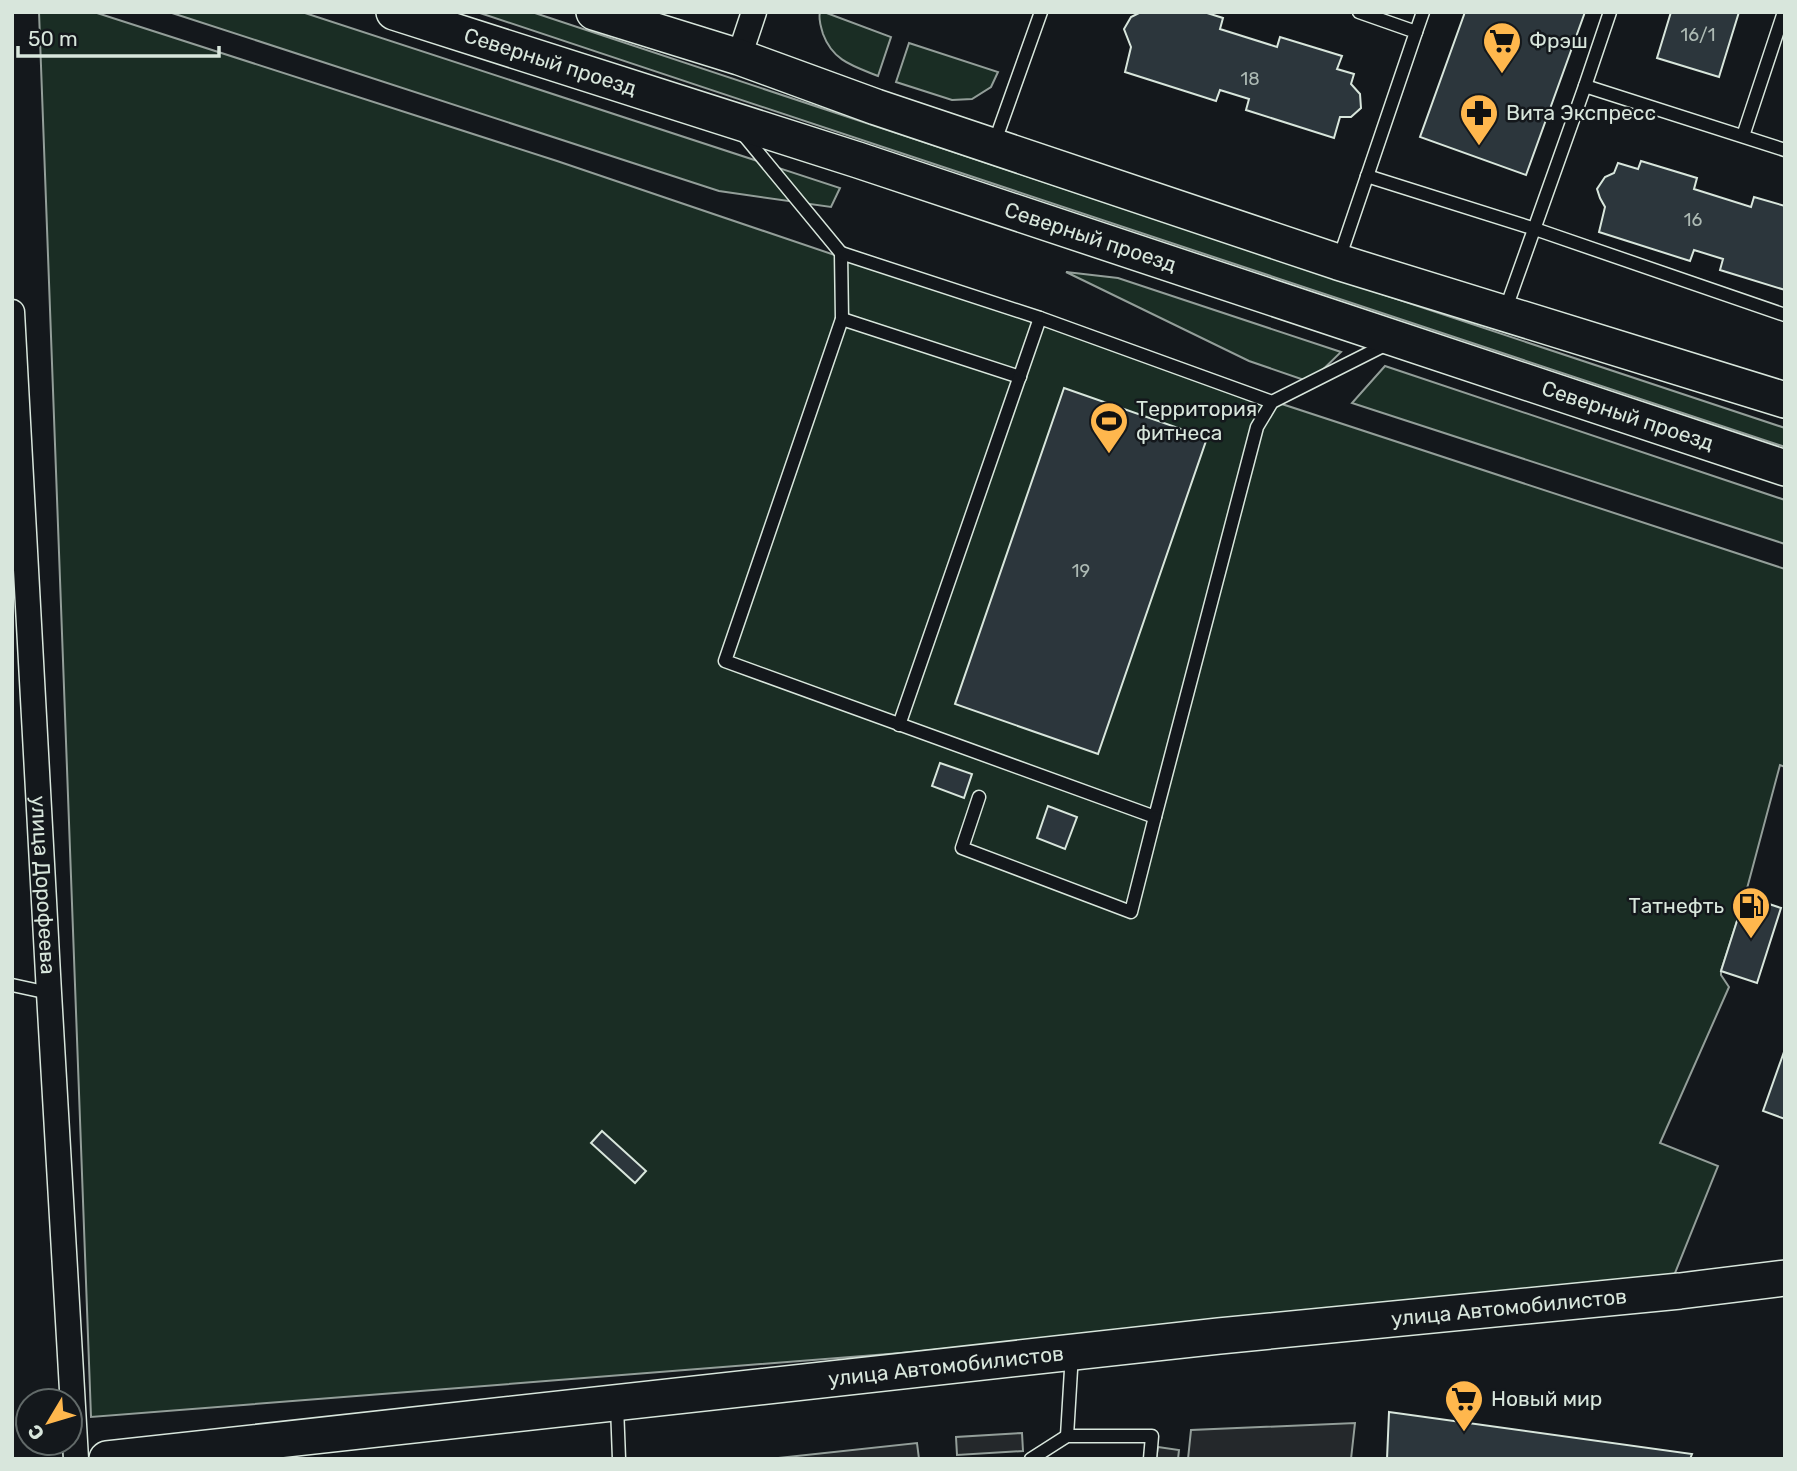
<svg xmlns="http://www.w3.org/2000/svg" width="1797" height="1471" font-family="Rubik,sans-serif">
  <rect width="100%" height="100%" fill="#14181c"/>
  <g fill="#1a2d24" stroke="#939e99" stroke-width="2">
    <path d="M39,12H94L557,161L1059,331L1785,569V767L1780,765L1745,896L1721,971V975L1729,987L1660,1143L1718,1166L1673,1278L901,1353L91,1417Z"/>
    <path d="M169,12H302L840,188L831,207L719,191Z"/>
    <path d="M477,12H532L1785,428V447Z"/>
    <path d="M820,12H824L891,37L878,76C853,66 833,61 823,34C821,26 818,20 820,12Z"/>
    <path d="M909,43L998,72L991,87L972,99L952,100L896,82Z"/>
    <path d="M1066,272L1118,278L1341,352L1310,382L1249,361Z"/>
    <path d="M1385,366L1785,500V544L1352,403Z"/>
  </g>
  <g fill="#24282b" stroke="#939e99" stroke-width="2">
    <path d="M1355,1423L1351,1459H1188L1191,1430Z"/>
    <path d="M1022,1433L1023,1451L957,1455L956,1437Z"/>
    <path d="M917,1443L919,1459H769Z"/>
    <path d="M1158,1447L1179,1450L1178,1459H1156Z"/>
  </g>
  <g fill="#2c363c" stroke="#d8e6dc" stroke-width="2">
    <path d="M1141,12H1204L1223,18L1220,29L1277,47L1280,37L1342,56L1337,69L1354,74L1351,84L1360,94L1361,108L1351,117H1340L1334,138L1246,110L1249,99L1220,90L1216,101L1125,72L1131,47L1124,29L1131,17Z"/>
    <path d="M1465,12H1585L1526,175L1420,137Z"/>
    <path d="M1671,12H1739L1719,77L1657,58Z"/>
    <path d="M1641,161L1697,178L1694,189L1751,207L1754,197L1785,206V290L1720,270L1723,259L1694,250L1690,261L1599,232L1605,207L1600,198L1597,189L1605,177L1614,173L1618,163L1638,169Z"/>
    <path d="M1064,388L1207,438L1098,754L955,704Z"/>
    <path d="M940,763L972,774L964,798L932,786Z"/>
    <path d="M1048,806L1077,817L1065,849L1037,838Z"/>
    <path d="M1745,896L1781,908L1757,983L1721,971Z"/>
    <path d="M1785,1049V1119L1763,1111Z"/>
    <path d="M602,1131L646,1171L635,1183L591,1143Z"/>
    <path d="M1389,1412L1692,1454L1690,1459H1387Z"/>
  </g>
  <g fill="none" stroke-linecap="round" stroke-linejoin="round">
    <defs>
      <g id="lane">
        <path d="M1416,32L1423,12"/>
        <path d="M1585,86L1610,12"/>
        <path d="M742,133L841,253L842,319L725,661L1155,817L1257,427L1272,402L1387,344"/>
        <path d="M1743,136L1784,12"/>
        <path d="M994,144L1041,12"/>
        <path d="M1367,176L1535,229L1785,315"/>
        <path d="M841,253L1040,318L1272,402"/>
        <path d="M1339,259L1416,32L1359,12"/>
        <path d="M1505,311L1585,86L1785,150"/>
        <path d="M842,319L1020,377"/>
        <path d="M899,725L1040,318"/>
        <path d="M979,797L962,848L1131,912L1155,817"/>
        <path d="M12,985L49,993"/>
        <path d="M617,1406L619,1459"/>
        <path d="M1067,1436L1072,1353"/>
        <path d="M1031,1459L1067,1436H1152L1150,1459"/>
      </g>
      <g id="street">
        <path d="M739,57L754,12"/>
        <path id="s1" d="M12,312L49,993L76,1459"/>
      </g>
      <g id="secondary">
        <path id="s2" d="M394,12L858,160L1785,468"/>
        <path d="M594,12L739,57L876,107L1338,262L1785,400"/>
        <path id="s3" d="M107,1459L1219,1336L1680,1291L1785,1278"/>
      </g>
    </defs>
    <use href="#lane" stroke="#d8e6dc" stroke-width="15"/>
    <use href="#street" stroke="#d8e6dc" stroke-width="27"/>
    <use href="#secondary" stroke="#d8e6dc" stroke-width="38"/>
    <use href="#lane" stroke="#14181c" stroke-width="12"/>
    <use href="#street" stroke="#14181c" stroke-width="24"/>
    <use href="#secondary" stroke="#14181c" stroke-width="35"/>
  </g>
  <defs>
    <symbol id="supermarket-pin" viewBox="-11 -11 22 30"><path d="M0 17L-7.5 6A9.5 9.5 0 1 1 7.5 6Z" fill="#ffb74d" stroke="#14181c"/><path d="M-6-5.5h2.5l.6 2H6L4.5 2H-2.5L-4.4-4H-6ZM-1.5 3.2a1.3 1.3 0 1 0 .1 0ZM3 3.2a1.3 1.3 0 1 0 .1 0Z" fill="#111"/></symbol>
    <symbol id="pharmacy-pin" viewBox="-11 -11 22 30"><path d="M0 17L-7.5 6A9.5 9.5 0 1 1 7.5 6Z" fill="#ffb74d" stroke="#14181c"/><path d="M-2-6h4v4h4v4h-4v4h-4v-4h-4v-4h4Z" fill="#111"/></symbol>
    <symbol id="stadium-pin" viewBox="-11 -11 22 30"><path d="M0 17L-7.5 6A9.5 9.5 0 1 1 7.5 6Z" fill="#ffb74d" stroke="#14181c"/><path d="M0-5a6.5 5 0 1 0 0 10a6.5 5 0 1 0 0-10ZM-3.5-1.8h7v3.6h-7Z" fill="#111"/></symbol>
    <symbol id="fuel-pin" viewBox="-11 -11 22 30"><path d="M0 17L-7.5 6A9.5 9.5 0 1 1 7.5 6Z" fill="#ffb74d" stroke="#14181c"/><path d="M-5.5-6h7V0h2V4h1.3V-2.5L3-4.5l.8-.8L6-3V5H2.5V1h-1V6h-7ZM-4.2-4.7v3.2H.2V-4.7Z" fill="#111"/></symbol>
  </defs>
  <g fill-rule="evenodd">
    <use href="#supermarket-pin" x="1480" y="19" width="44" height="60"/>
    <use href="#pharmacy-pin" x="1457" y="91" width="44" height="60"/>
    <use href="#stadium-pin" x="1087" y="399" width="44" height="60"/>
    <use href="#fuel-pin" x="1729" y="884" width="44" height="60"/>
    <use href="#supermarket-pin" x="1442" y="1377" width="44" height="60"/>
  </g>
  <g text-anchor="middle" stroke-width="5" stroke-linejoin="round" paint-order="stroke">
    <g font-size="18" fill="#adbab4">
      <text x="1698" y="41">16/1</text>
      <text x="1250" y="85">18</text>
      <text x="1693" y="226">16</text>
      <text x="1081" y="577">19</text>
    </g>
    <g font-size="21" fill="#d8e6dc" stroke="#14181c" text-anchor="start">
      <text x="1529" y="48">Фрэш</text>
      <text x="1506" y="120">Вита Экспресс</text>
      <text x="1136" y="416">Территория<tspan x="1136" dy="24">фитнеса</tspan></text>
      <text x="1724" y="913" text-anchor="end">Татнефть</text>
      <text x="1491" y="1406">Новый мир</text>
    </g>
    <g font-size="21" fill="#d8e6dc" stroke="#14181c">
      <text dy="7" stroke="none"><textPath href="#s2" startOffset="164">Северный проезд</textPath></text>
      <text dy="7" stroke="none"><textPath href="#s2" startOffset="732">Северный проезд</textPath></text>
      <text dy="7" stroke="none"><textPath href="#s2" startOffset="1298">Северный проезд</textPath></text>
      <text dy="7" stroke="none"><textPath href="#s1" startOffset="574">улица Дорофеева</textPath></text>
      <text dy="7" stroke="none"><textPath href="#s3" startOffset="1410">улица Автомобилистов</textPath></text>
      <text dy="7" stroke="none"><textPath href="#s3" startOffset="844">улица Автомобилистов</textPath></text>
    </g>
  </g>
  <rect width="1797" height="1471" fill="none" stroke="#d8e6dc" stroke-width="28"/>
  <g transform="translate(49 1422) rotate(232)"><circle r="33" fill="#14181c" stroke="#626a69" stroke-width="2"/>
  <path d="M0-5L12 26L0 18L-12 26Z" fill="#ffb74d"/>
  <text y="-10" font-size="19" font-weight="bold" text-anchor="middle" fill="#d8e6dc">С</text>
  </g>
  <path d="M18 46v10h201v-10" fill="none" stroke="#d8e6dc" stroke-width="3.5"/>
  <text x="28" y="46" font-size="21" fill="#d8e6dc" stroke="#14181c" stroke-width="5" paint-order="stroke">50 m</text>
</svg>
